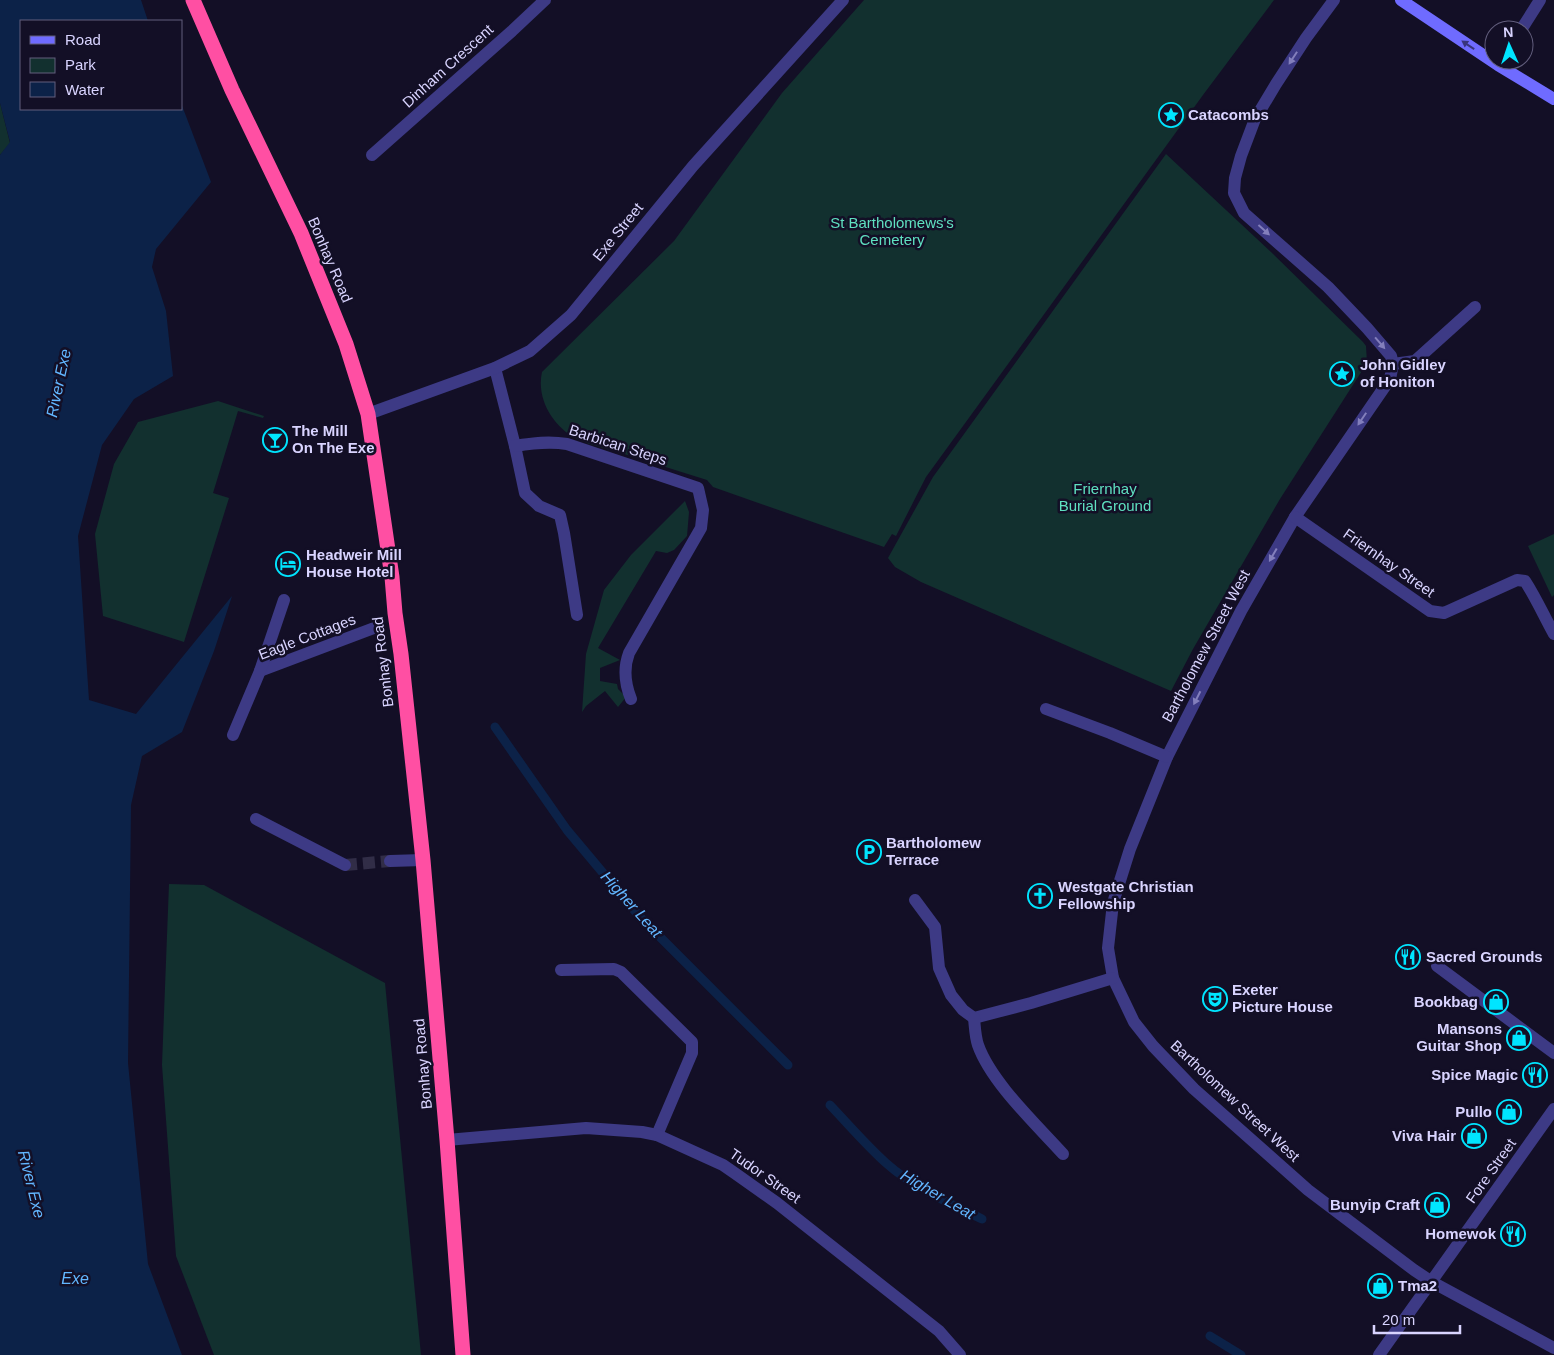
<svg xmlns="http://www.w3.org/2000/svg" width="1554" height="1355" font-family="Arial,sans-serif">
  <rect width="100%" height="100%" fill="#130f26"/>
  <g fill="#12302f">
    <path d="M864,0H1274L1203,95L926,477L896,536L892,534L884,547L713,487L707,480C677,471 648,461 618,452C605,448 590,445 577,439C553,427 536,399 542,372L674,241L782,93Z"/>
    <path d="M0,103L10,143L0,155Z"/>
    <path d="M1166,154L1271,252L1363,342L1366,346L1367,363L1280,499L1193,649L1171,691L921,582L895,567L888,558L933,477Z"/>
    <path d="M218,401L264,416L263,418L238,411L213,493L229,498L184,642L103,616L95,534L114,464L138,422Z"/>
    <path d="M685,501L689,512L687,536L674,550L667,553L656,551L598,648L620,660L600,668V681L617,684L618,689L626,697L618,707L605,691L586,706L582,712L586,654L604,590L631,555Z"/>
    <path d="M1554,534V595L1552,597L1528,546Z"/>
    <path d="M169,884L204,885L385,983L421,1355H214L176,1256L162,1065Z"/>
  </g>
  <path fill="#0c2248" d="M0,0H141L148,21H21V109H181V103L211,182L156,249L152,267L166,311L173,376L134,399L102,445L78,536L89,700L136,714L232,596L214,651L182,732L142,756L131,805L128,1063L148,1264L182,1355H0V155L10,142L0,103Z"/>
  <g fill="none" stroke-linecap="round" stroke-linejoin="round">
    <g stroke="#0c2248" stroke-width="9">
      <path d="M495,727L567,830L640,917L788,1065"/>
      <path d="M830,1105C848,1124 866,1145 886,1163C914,1188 949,1203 982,1219"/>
      <path d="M1210,1336L1241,1355"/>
    </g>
    <path stroke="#312d47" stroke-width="12" stroke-dasharray="12 6" stroke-linecap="butt" d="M345,865L390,861"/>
    <g stroke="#3d3a85" stroke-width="12">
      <path d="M1334,0L1306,38L1276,84L1255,119L1241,156L1235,178L1234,193L1244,213L1328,287L1367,328L1391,356L1393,364L1390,379L1295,517L1241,611L1167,757L1130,849L1113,903L1108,948L1113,978L1134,1022L1153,1046L1194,1089L1308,1190L1414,1270L1432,1282L1554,1348"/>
      <path d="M1521,30L1540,0"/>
      <path d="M372,155L512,31L545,0"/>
      <path d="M1393,364L1415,361L1475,307"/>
      <path d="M495,368L515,446L525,493L539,506L560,515L564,533L577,615"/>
      <path d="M368,414L495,368L530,351L571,315L693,166L843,0"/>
      <path d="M515,446C533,443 549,441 567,444L698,488L703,510L701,528L629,653C623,669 625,684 631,699"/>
      <path d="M1295,517L1430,611L1444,613L1517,580L1525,581C1536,598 1544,616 1554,634"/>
      <path d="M260,671L374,628"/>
      <path d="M1046,709L1110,733L1167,757"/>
      <path d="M233,735L260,671L284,600"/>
      <path d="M256,819L345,865"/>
      <path d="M390,861L423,860"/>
      <path d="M915,900L935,927L939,968L951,995L963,1010L974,1018L1031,1003L1113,978"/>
      <path d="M1437,966L1554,1053"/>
      <path d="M561,970L614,969L621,972L692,1042V1053L657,1135"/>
      <path d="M974,1018C975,1027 975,1036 978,1045C991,1082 1036,1124 1063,1154"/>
      <path d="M447,1140L586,1128L642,1132L657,1135L723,1165L736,1174L777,1203L939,1331L960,1355"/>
      <path d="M1379,1355L1554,1109"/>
    </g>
    <path stroke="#6f6bff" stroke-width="12" d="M1401,0L1498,65L1554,99"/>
    <path stroke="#ff4fa3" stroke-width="15" d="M193,0L232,90L301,233L346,344L368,414L392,577L395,613L401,654L423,860L447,1140L463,1355"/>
  </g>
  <defs><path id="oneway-solid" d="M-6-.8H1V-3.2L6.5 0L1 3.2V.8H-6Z" transform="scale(1.25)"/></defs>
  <use fill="#38347d" href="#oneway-solid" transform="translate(1468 45) rotate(-146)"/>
  <g fill="#837fbc">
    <use href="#oneway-solid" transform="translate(1293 58) rotate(123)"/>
    <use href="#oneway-solid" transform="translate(1264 230) rotate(42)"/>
    <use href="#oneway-solid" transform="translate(1380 343) rotate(49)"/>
    <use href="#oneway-solid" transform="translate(1362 419) rotate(124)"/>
    <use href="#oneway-solid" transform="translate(1273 555) rotate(120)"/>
    <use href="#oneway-solid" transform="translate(1197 698) rotate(117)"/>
  </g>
  <defs>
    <symbol id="sight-ring" viewBox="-11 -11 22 22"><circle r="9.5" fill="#130f26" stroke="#00e5ff" stroke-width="1.5"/><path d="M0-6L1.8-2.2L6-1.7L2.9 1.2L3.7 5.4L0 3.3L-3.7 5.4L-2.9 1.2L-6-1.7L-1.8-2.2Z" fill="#00e5ff"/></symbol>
    <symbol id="bar-ring" viewBox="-11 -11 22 22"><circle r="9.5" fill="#130f26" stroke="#00e5ff" stroke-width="1.5"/><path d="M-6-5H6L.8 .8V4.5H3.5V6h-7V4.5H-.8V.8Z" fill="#00e5ff"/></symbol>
    <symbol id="hotel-ring" viewBox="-11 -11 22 22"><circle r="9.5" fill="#130f26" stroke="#00e5ff" stroke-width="1.5"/><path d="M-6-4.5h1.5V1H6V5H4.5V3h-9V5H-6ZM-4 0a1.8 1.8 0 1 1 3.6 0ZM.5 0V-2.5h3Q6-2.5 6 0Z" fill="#00e5ff"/></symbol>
    <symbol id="parking-ring" viewBox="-11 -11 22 22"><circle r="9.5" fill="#130f26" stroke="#00e5ff" stroke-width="1.5"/><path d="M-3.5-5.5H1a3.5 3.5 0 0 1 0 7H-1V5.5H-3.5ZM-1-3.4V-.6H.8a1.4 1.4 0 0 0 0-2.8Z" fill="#00e5ff"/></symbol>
    <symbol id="church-ring" viewBox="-11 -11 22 22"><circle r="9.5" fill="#130f26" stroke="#00e5ff" stroke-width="1.5"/><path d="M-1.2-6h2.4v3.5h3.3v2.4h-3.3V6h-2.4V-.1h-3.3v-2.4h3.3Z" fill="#00e5ff"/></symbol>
    <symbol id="restaurant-ring" viewBox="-11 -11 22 22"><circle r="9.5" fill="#130f26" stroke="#00e5ff" stroke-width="1.5"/><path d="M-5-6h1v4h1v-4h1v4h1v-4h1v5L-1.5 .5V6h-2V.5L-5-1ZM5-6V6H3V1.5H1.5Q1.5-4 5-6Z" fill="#00e5ff"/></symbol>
    <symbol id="theatre-ring" viewBox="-11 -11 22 22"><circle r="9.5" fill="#130f26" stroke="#00e5ff" stroke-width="1.5"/><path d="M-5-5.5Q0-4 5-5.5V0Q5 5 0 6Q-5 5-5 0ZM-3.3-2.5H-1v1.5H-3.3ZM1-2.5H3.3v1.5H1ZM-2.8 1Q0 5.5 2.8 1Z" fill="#00e5ff"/></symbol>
    <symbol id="shop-ring" viewBox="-11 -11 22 22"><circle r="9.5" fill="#130f26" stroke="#00e5ff" stroke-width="1.5"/><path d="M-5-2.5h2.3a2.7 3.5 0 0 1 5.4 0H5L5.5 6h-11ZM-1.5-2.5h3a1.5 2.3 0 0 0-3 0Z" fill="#00e5ff"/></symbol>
  </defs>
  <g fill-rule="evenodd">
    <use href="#sight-ring" x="1157" y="101" width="28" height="28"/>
    <use href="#sight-ring" x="1328" y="360" width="28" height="28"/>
    <use href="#bar-ring" x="261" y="426" width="28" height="28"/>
    <use href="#hotel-ring" x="274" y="550" width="28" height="28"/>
    <use href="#parking-ring" x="855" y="838" width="28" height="28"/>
    <use href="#church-ring" x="1026" y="882" width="28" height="28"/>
    <use href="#restaurant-ring" x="1394" y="943" width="28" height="28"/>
    <use href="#theatre-ring" x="1201" y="985" width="28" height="28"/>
    <use href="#shop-ring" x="1482" y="988" width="28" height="28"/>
    <use href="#shop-ring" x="1505" y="1024" width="28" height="28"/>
    <use href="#restaurant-ring" x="1521" y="1061" width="28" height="28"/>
    <use href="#shop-ring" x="1495" y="1098" width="28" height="28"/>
    <use href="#shop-ring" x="1460" y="1122" width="28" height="28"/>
    <use href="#shop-ring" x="1423" y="1191" width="28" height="28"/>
    <use href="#restaurant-ring" x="1499" y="1220" width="28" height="28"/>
    <use href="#shop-ring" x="1366" y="1272" width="28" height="28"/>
  </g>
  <g text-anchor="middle" stroke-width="5" stroke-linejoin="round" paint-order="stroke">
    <g font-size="15" fill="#d9d4ff" stroke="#130f26">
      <text transform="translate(448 66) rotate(-42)" y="5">Dinham Crescent</text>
      <text transform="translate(618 232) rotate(-51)" y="5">Exe Street</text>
      <text transform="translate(330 260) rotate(67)" y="5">Bonhay Road</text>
      <text transform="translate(618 445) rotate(18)" y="5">Barbican Steps</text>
      <text transform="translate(1389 563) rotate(35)" y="5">Friernhay Street</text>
      <text transform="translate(307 637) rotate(-21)" y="5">Eagle Cottages</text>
      <text transform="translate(1206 646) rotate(-62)" y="5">Bartholomew Street West</text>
      <text transform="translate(383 662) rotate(-97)" y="5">Bonhay Road</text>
      <text transform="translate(423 1064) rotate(-95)" y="5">Bonhay Road</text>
      <text transform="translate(1235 1101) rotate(43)" y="5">Bartholomew Street West</text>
      <text transform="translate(1491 1171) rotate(-55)" y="5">Fore Street</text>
      <text transform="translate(765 1176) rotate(35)" y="5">Tudor Street</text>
    </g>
    <g font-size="15" font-weight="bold" fill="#d9d4ff" stroke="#130f26" text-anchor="start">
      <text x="1188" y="120">Catacombs</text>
      <text x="1360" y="370">John Gidley<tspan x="1360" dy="17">of Honiton</tspan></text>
      <text x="292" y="436">The Mill<tspan x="292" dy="17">On The Exe</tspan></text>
      <text x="306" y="560">Headweir Mill<tspan x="306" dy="17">House Hotel</tspan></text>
      <text x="886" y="848">Bartholomew<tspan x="886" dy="17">Terrace</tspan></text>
      <text x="1058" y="892">Westgate Christian<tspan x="1058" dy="17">Fellowship</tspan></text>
      <text x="1426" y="962">Sacred Grounds</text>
      <text x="1232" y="995">Exeter<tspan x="1232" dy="17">Picture House</tspan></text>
      <text x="1478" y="1007" text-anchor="end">Bookbag</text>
      <text x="1502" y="1034" text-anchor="end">Mansons<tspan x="1502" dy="17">Guitar Shop</tspan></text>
      <text x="1518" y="1080" text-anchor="end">Spice Magic</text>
      <text x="1492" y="1117" text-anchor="end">Pullo</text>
      <text x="1456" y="1141" text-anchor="end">Viva Hair</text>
      <text x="1420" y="1210" text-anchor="end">Bunyip Craft</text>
      <text x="1496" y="1239" text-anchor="end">Homewok</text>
      <text x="1398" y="1291">Tma2</text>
    </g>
    <g font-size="15" fill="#5fe0c0" stroke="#130f26">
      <text x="892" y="228">St Bartholomews's<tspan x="892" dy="17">Cemetery</tspan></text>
      <text x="1105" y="494">Friernhay<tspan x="1105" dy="17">Burial Ground</tspan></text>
    </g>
    <g font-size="16" font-style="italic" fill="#62b6ff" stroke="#130f26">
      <text transform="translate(58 383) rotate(-78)" y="6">River Exe</text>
      <text transform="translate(632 904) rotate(48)" y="6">Higher Leat</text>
      <text transform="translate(32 1184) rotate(76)" y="6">River Exe</text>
      <text transform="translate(938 1194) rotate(30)" y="6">Higher Leat</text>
      <text x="75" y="1284">Exe</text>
    </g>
  </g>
  <rect x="20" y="20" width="162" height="90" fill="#130f26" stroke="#625e7d"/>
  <rect x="30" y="36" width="25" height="8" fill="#6f6bff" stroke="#625e7d"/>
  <text x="65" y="45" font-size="15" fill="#d9d4ff">Road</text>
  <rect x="30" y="58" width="25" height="15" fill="#12302f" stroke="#625e7d"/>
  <text x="65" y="70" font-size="15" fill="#d9d4ff">Park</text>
  <rect x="30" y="82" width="25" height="15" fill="#0c2248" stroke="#625e7d"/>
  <text x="65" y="95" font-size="15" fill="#d9d4ff">Water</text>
  <g transform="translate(1509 45) rotate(357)"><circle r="24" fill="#130f26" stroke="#625e7d"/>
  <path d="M0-4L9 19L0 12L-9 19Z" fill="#00e5ff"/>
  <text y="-8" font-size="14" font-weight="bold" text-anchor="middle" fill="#d9d4ff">N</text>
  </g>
  <path d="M1374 1325v8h86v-8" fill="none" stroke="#d9d4ff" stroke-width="2.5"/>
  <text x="1382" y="1325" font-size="15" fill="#d9d4ff" stroke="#130f26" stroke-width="4" paint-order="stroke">20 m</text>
</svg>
